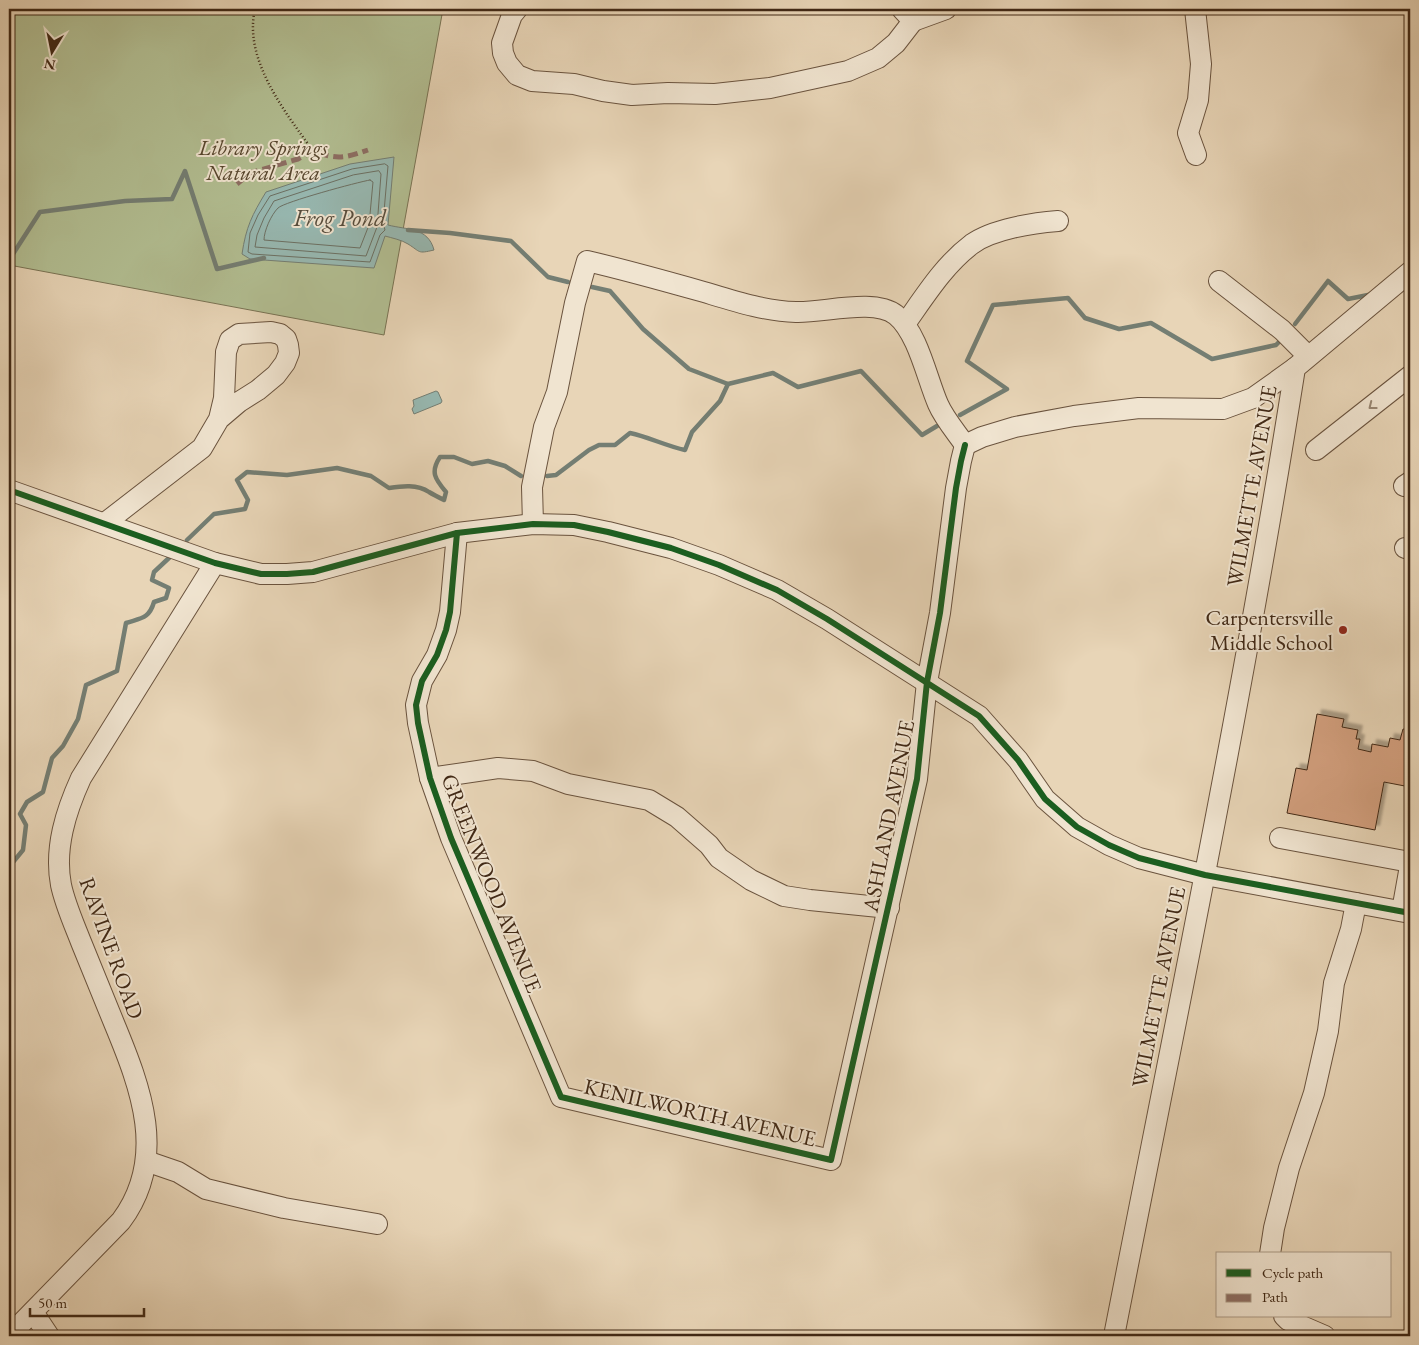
<svg xmlns="http://www.w3.org/2000/svg" width="1419" height="1345" font-family="'EB Garamond',serif">
  <defs>
    <filter id="shadow"><feDropShadow dx="4.5" dy="-4.5" stdDeviation="1" flood-color="#0004"/></filter>
  </defs>
  <rect width="100%" height="100%" fill="#e8d5b7"/>
  <filter id="stains"><feTurbulence type="fractalNoise" baseFrequency=".004" numOctaves="4"/><feColorMatrix values="0 0 0 0 .2 0 0 0 0 .09 0 0 0 0 .02 0 0 0 .5 -.17"/></filter>
  <radialGradient id="worn" r=".72"><stop offset=".6" stop-color="#630" stop-opacity="0"/><stop offset="1" stop-color="#630" stop-opacity=".3"/></radialGradient>
  <path fill="#b2be92" stroke="#797354" d="M9,9H443L384,335L9,265Z"/>
  <g fill="#97b8b1" stroke="#747e73">
    <path d="M394,157L388,225C407,230 428,227 434,250C417,254 421,252 408,244C402,240 392,238 385,236L374,268L250,259L242,254C246,227 252,215 266,192L350,164Z"/>
    <path d="M436,391L438,392L442,401L441,403L414,414L412,409L414,406L413,400Z"/>
  </g>
  <g fill="none" stroke-linecap="round" stroke-linejoin="round">
    <g stroke="#6c7063" stroke-width="1">
      <path d="M385,164L388,166L383,223L385,230L380,235L370,262L252,254L248,252L250,233L258,215L270,196L352,169Z"/>
      <path d="M379,171L381,174L377,227L366,256L255,247L257,235L264,218L274,201L353,175Z"/>
      <path d="M370,180L373,182L369,225L360,248L264,240C264,231 271,215 278,208C284,202 358,182 370,180Z"/>
    </g>
    <g stroke="#747e73" stroke-width="4.5">
      <path d="M408,230L450,233L511,241L548,277L568,282"/>
      <path d="M9,255L13,254L40,212L125,201L172,199L185,171L217,269L264,258"/>
      <path d="M592,287L610,291L643,329L689,369L728,384L773,373L798,387L861,371L922,435L937,426"/>
      <path d="M1295,324L1328,281L1348,299L1368,295"/>
      <path d="M960,415L1007,389L967,361L993,305L1068,298L1085,318L1119,329L1151,323L1212,359L1276,345L1278,343"/>
      <path d="M547,476L556,475L589,450L599,445H615L630,433C649,437 666,446 685,450L692,432L720,401L728,384"/>
      <path d="M187,540L214,514L245,509L248,500L237,480L247,472L287,475L337,468L371,476L389,488C402,486 417,484 429,492C434,495 438,497 444,500L446,492C435,479 430,472 440,457H454L472,464L488,461L505,466L521,476"/>
      <path d="M9,867L23,850L26,825L20,814L27,802L43,792L52,758L63,746L78,719L86,685L117,671L126,623C141,618 149,619 154,602L166,598L169,588L152,580L154,572L170,557"/>
    </g>
  </g>
  <path fill="#d4a07f" stroke="#402815" filter="url(#shadow)" d="M1317,714L1344,719L1342,727L1358,730L1356,739H1360L1358,749L1371,752L1372,744L1388,747L1390,738L1400,740L1403,729L1410,730V787L1384,782L1375,830L1287,813L1296,768L1307,770Z"/>
  <g fill="none" stroke-linecap="round" stroke-linejoin="round">
    <defs>
      <g id="minor">
        <path d="M517,9L512,15L502,43L503,53L507,63L517,75L532,81L574,84L603,91L632,95L668,93L715,94L770,88L848,71L878,58L896,43L913,21"/>
        <path d="M902,9L913,21L946,9"/>
        <path d="M1195,9L1201,64L1198,100L1188,133L1196,155"/>
        <path d="M1219,281L1282,330L1308,356"/>
        <path d="M905,324C925,296 944,265 972,244C993,229 1033,223 1058,221"/>
        <path d="M965,445L982,437L1015,427L1074,416L1139,408L1223,409L1253,398L1295,368"/>
        <path d="M1316,450L1410,376"/>
        <path d="M1404,486L1410,482"/>
        <path d="M9,490L215,563L261,574H287L313,572L457,533L533,524L574,525L608,532L671,548L719,565L777,590L827,619L979,716L1018,760L1045,799L1077,827L1109,845L1139,858L1205,875L1410,913"/>
        <path d="M105,523L202,448L219,419L224,398L226,352L230,340L239,334L271,332L280,334L286,339L288,345L289,353L285,363L276,375L258,390L239,402L219,419"/>
        <path d="M533,524L532,487L544,427L557,392L575,303L587,261C626,270 665,281 704,292C734,301 764,311 796,312C824,313 874,298 896,315C918,333 927,379 938,404C944,418 956,432 965,445"/>
        <path d="M457,533L450,612L446,630L437,655L422,681L416,705L418,723L430,778L451,838L561,1097L831,1160L917,779L927,682L940,613L956,488L961,461L965,445"/>
        <path d="M1405,548L1410,549"/>
        <path d="M430,778L498,768L533,771L568,784L649,800L677,817L709,845L719,858L751,880L784,896L810,900L889,908"/>
        <path d="M1280,838L1410,862"/>
        <path d="M1402,911L1410,866"/>
        <path d="M146,1161L178,1172L206,1189L284,1208L377,1224"/>
        <path d="M1270,1254L1274,1228L1289,1168L1314,1093L1328,1031L1334,983L1351,929L1356,903"/>
        <path d="M33,1312L49,1336"/>
        <path d="M1284,1316L1288,1320L1325,1336"/>
        <path d="M9,1336L121,1221C168,1158 141,1088 114,1023C103,996 92,969 81,942C74,924 65,904 61,885C54,848 66,811 81,778L215,563"/>
        <path d="M1114,1336C1177,1014 1244,692 1295,368L1410,272"/>
      </g>
    </defs>
    <use href="#minor" stroke="#6a533e" stroke-width="22"/>
    <path stroke="#402815" stroke-width="2.5" stroke-dasharray="1 2.5" stroke-linecap="butt" d="M255,9C243,60 286,113 313,151"/>
    <use href="#minor" stroke="#f0e4d0" stroke-width="20"/>
    <path stroke="#8d6e63" stroke-width="5" stroke-dasharray="10 5" stroke-linecap="butt" d="M237,184L250,173L298,159L313,151C337,160 345,158 368,150"/>
    <defs>
      <g id="cycleway">
        <path d="M9,490L215,563L261,574H287L313,572L457,533L533,524L574,525L608,532L671,548L719,565L777,590L827,619L979,716L1018,760L1045,799L1077,827L1109,845L1139,858L1205,875L1410,913"/>
        <path d="M457,533L450,612L446,630L437,655L422,681L416,705L418,723L430,778L451,838L561,1097L831,1160L917,779L927,682L940,613L956,488L961,461L965,445"/>
      </g>
    </defs>
    <use href="#cycleway" stroke="#f0e4d0" stroke-width="9"/>
    <use href="#cycleway" stroke="#1b5e20" stroke-width="6"/>
  </g>
  <defs><path id="oneway-chevron" d="M-2-3.5L2.5 0L-2 3.5" fill="none" stroke-width="1.6" stroke-linecap="round" stroke-linejoin="round" transform="scale(1.25)"/></defs>
  <use stroke="#988672" href="#oneway-chevron" transform="translate(1372 406) rotate(142)"/>
  <circle fill="#8f2418" stroke="#f0e4d0" stroke-width="2" cx="1343" cy="630" r="5"/>
  <g text-anchor="middle" stroke-width="4" stroke-linejoin="round" paint-order="stroke">
    <g font-size="22" font-style="italic" fill="#57462e" stroke="#f0e4d0">
      <text x="263" y="155">Library Springs<tspan x="263" dy="25">Natural Area</tspan></text>
    </g>
    <g font-size="22" fill="#402815" stroke="#f0e4d0">
      <text transform="translate(1251 486) rotate(-80)" y="8">WILMETTE AVENUE</text>
      <text transform="translate(888 816) rotate(-79)" y="8">ASHLAND AVENUE</text>
      <text transform="translate(492 883) rotate(68)" y="8">GREENWOOD AVENUE</text>
      <text transform="translate(112 948) rotate(70)" y="8">RAVINE ROAD</text>
      <text transform="translate(1158 987) rotate(-79)" y="8">WILMETTE AVENUE</text>
      <text transform="translate(700 1112) rotate(13)" y="8">KENILWORTH AVENUE</text>
    </g>
    <g font-size="22" fill="#402815" stroke="#f0e4d0" text-anchor="end">
      <text x="1333" y="625">Carpentersville<tspan x="1333" dy="25">Middle School</tspan></text>
    </g>
    <g font-size="24" font-style="italic" fill="#564c3c" stroke="#f0e4d0">
      <text x="340" y="226">Frog Pond</text>
    </g>
  </g>
  <rect width="1419" height="1345" fill="none" stroke="#e8d5b7" stroke-width="30"/>
  <rect x="10" y="10" width="1399" height="1325" fill="none" stroke="#402815" stroke-width="2.5"/>
  <rect x="15" y="15" width="1389" height="1315" fill="none" stroke="#402815"/>
  <rect x="1216" y="1252" width="175" height="65" fill="#f0e4d0" stroke="#aa9985"/>
  <rect x="1226" y="1269" width="25" height="8" fill="#1b5e20" stroke="#aa9985"/>
  <text x="1262" y="1278" font-size="15" fill="#402815">Cycle path</text>
  <rect x="1226" y="1294" width="25" height="8" fill="#8d6e63" stroke="#aa9985"/>
  <text x="1262" y="1302" font-size="15" fill="#402815">Path</text>
  <g transform="translate(52 52) rotate(190)" stroke="#f0e4d0" stroke-width="4" paint-order="stroke">
  <path d="M0-4L9 19L0 12L-9 19Z" fill="#402815"/>
  <text y="-8" font-size="14" font-weight="bold" text-anchor="middle" fill="#402815">N</text>
  </g>
  <path d="M30 1308v8h114v-8" fill="none" stroke="#402815" stroke-width="2.5"/>
  <text x="38" y="1308" font-size="15" fill="#402815" stroke="#f0e4d0" stroke-width="4" paint-order="stroke">50 m</text>
  <rect width="100%" height="100%" filter="url(#stains)"/>
  <rect width="100%" height="100%" fill="url(#worn)"/>
</svg>
